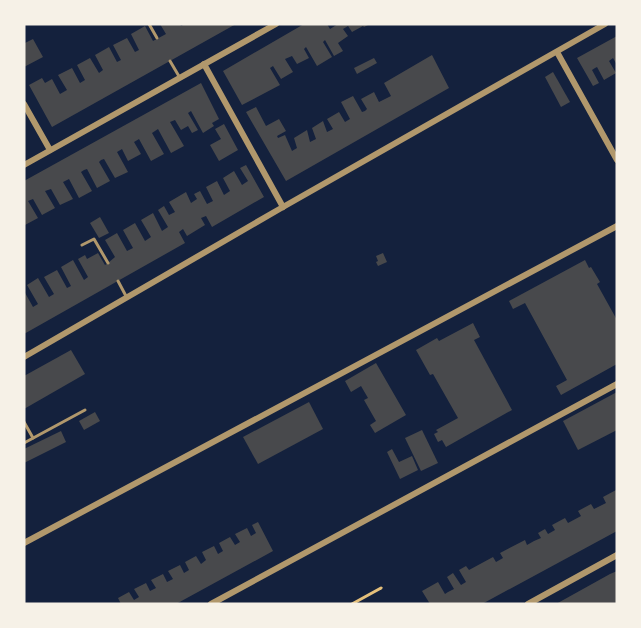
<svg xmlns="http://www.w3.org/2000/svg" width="641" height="628" font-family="Georgia,serif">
  <rect width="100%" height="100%" fill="#14213d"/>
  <g fill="#48494c">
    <path d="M160,24H180L181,26L185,24H236L52,127L29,85L42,78L45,83L52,79L60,94L67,90L58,75L72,68L80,83L85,80L77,65L90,58L99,73L103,70L95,55L109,47L117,62L121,60L113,45L127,38L135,52L139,50L131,34L145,26L153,41L166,34Z"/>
    <path d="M304,24H327L330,29L338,24H370L364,27L363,26L352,32L348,26L343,29L348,36L338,43L343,51L334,56L325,40L323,42L332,57L317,66L306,47L304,49L309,58L297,64L292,56L285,59L293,72L281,79L273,66L270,68L280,85L242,105L223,71Z"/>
    <path d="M617,36V65L613,58L609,61L616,73L604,80L597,67L595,68L592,70L599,83L593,86L577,58Z"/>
    <path d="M33,39L43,57L24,67V41L25,43Z"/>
    <path d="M432,55L449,88L286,181L246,112L256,107L266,126L279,119L286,131L277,136L278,138L285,135L292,151L297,148L294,138L307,130L310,142L316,139L312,128L323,121L327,132L333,129L327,119L339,112L345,122L350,119L341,102L353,96L362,112L365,111L367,109L361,99L374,92L379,102L391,96L384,83Z"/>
    <path d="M374,58L377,63L357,74L354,68Z"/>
    <path d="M553,72L570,102L561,107L545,77Z"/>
    <path d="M201,83L219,119L212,123L214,126L203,133L191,111L188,113L198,130L192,133L188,126L181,130L175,120L170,122L184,146L171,153L158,129L152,133L164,154L151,161L139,139L134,142L141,154L128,161L122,149L117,152L128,172L115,178L104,159L101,160L99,162L110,181L97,188L87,169L84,170L81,172L92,191L79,198L69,179L63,182L73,199L60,205L51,189L45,191L55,208L42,215L33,199L28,201L38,218L25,225L24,181Z"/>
    <path d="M224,124L238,150L219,161L210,145L221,139L215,129Z"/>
    <path d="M246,165L264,197L212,227L206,216L201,218L205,225L187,236L183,229L179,232L185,243L24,334V291L33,307L38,304L27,285L38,278L49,297L54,294L44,277L57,270L67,288L71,286L61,267L73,260L84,280L88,277L78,259L85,255L87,259L98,253L105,265L108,263L115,257L105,240L117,233L127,251L133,248L123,230L135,223L145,241L151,237L141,220L153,213L162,231L168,227L158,210L164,206L169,215L175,212L169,202L186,192L191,203L197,199L194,194L200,191L207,204L213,201L206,187L217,181L224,195L230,191L223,178L234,171L242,185L248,181L240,168Z"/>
    <path d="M100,217L109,233L99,238L90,223Z"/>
    <path d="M383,253L387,262L378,266L376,262L378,261L376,256Z"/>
    <path d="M585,260L589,268L591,267L600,282L597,284L617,320V364L561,395L556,386L567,380L525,303L513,309L509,301Z"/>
    <path d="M473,323L480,337L474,340L512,410L446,447L442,440L438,442L434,434L438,432L436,430L458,418L433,374L430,375L416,350L437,338L439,341Z"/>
    <path d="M71,350L85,374L24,409V376Z"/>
    <path d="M376,363L406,415L375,433L370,425L376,421L364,400L368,398L361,386L351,392L345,381Z"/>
    <path d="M617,392V430L578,450L563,421Z"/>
    <path d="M309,402L323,429L258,464L243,437Z"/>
    <path d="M95,412L100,421L84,430L79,421Z"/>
    <path d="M422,430L438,463L421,471L405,438Z"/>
    <path d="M61,431L66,442L24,463V449Z"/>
    <path d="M392,449L399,462L412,456L418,470L400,479L387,452Z"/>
    <path d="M616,490L617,531L482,604H430L422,591L438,582L445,594L448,592L454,589L447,577L453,573L461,585L466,582L459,570L466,566L469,570L493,557L496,562L503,558L500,553L525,540L527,545L534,541L541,538L538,533L545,529L548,534L555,530L552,525L565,518L568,523L581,516L578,511L591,504L594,509L606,503L603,497Z"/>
    <path d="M258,522L273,551L176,604H121L118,598L129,592L134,600L139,597L134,589L146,583L150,591L156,588L151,580L163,574L167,582L173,579L168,571L180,565L184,573L189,570L185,562L196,556L201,564L206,560L202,552L214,546L218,554L223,551L219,543L230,537L235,545L240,542L235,534L247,528L251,536L256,533L252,525Z"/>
    <path d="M617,571V604H556L610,574Z"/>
  </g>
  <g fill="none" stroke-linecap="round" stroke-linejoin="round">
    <path stroke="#e5c07b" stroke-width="3" d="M352,604L381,588"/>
    <g stroke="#b1986c" stroke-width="3">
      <path d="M149,24L157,38"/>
      <path d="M170,61L180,78"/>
      <path d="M82,245L94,239L108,263"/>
      <path d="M118,281L127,298"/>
      <path d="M24,422L33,438"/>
      <path d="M24,443L85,410"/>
    </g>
    <g stroke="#b1986c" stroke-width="6">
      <path d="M557,52L617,160"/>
      <path d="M204,64L283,207"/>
      <path d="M24,104L50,150"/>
      <path d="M24,165L276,24"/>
      <path d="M24,357L283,207L605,24"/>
      <path d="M24,543L617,226"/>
      <path d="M211,604L617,384"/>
      <path d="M528,604L617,555"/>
    </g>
  </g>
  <rect width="641" height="628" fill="none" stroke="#f6f1e7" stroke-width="51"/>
</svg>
